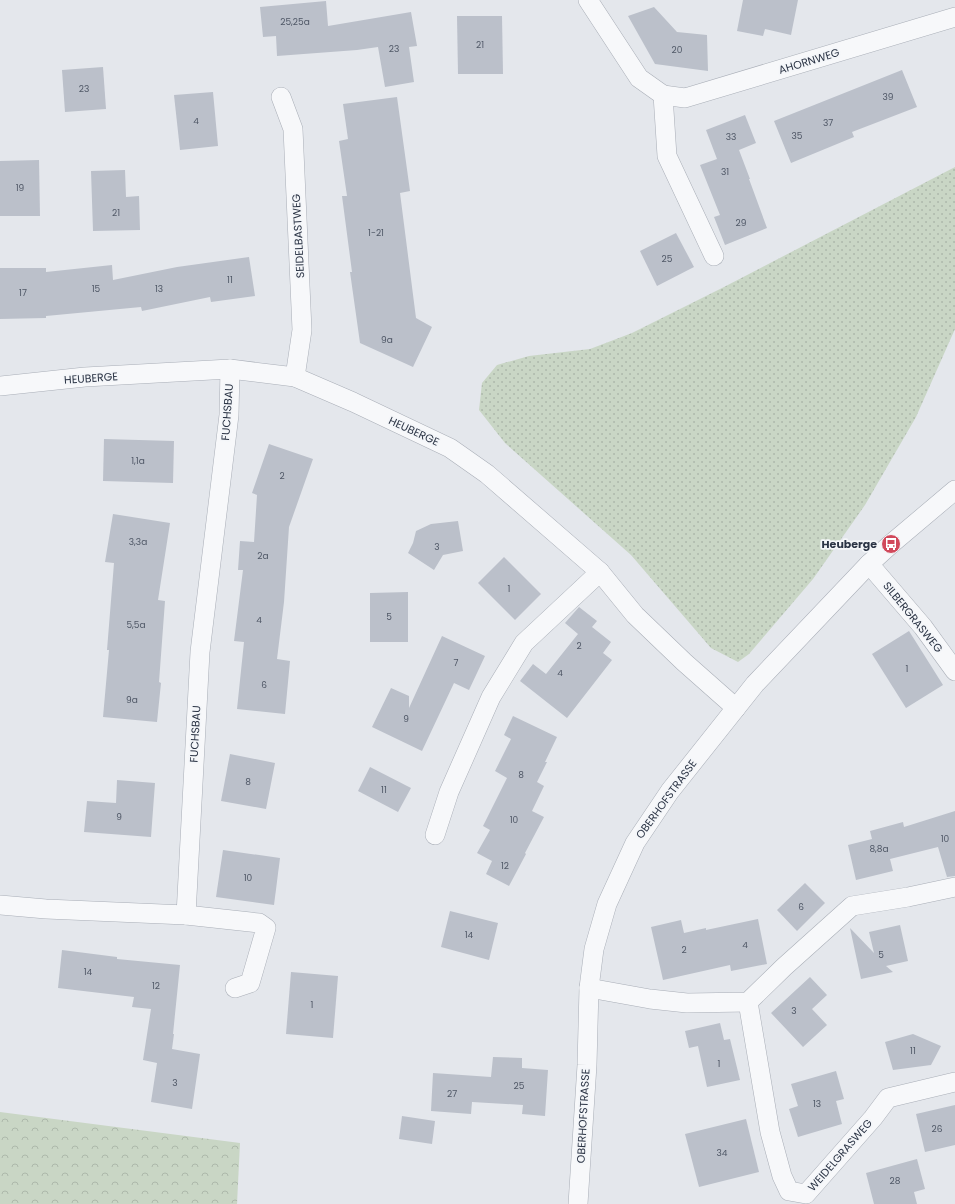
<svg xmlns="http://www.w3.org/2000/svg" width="955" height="1204" font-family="Poppins,sans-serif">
  <defs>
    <pattern id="grass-dots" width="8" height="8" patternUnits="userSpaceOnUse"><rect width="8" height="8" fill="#c9d6c5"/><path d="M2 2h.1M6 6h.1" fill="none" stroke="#adb8ab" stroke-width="1.8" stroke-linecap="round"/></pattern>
    <pattern id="forest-crowns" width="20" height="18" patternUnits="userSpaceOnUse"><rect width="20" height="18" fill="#c9d6c5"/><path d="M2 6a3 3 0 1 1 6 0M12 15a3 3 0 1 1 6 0" fill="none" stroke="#adb8ab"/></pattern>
  </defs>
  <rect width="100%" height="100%" fill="#e4e7ec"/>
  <path fill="url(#grass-dots)" d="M955,167V329L916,417L865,505L813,579L749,654L738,662L711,648L631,555L505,443L479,410L482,383L497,365L529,356L590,349L632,333L724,287Z"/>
  <path fill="url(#forest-crowns)" d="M0,1112L240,1143L237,1204H0Z"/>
  <g fill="#bbc0ca">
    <path d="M743,0H798L791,35L765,29L763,36L737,31Z"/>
    <path d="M326,1L328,26L411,12L417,46L409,47L414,82L385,87L378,47L357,50L277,56L276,36L263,37L260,7Z"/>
    <path d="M654,7L677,32L707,35L708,71L655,64L628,16Z"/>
    <path d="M457,16H502L503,74H458Z"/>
    <path d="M103,67L106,109L65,112L62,70Z"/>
    <path d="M902,70L917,107L852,132L854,137L791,163L774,121Z"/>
    <path d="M213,92L218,146L180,150L174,95Z"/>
    <path d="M397,97L410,191L400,193L416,318L432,327L413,367L360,343L350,272H352L342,196H347L339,141L348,139L343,104Z"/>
    <path d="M745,115L756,143L739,150L750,179H749L767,228L725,245L714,217L720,215L700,165L717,159L706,130Z"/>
    <path d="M39,160L40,216H0V161Z"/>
    <path d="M125,170L126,197L139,196L140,230L93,231L91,171Z"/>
    <path d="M676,233L694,267L657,286L640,251Z"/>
    <path d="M249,257L255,296L211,302L210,297L142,311L141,307L46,316V318L0,319V268H46V272L112,265L113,280L177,267Z"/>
    <path d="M104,439L174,441L173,483L103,481Z"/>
    <path d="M269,444L313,459L289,527L284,602L277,659L290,661L285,714L237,709L244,642L234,641L243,570H238L240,541L254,542L257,495L252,493Z"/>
    <path d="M113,514L170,523L158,600L165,601L159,682L161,683L157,722L103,717L109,650H107L114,563L105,562Z"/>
    <path d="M458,521L463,551L443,555L434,570L408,553L413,543L416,531L431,524Z"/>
    <path d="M504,557L541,594L515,620L478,583Z"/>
    <path d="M408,592V642H370V593Z"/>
    <path d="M579,607L597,621L592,627L611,642L603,653L612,660L567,718L520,681L533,664L546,674L578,634L565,623Z"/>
    <path d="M909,631L943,685L906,708L872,654Z"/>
    <path d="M442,636L485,656L469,690L454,683L422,751L372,727L391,688L409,696V708Z"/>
    <path d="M513,716L557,737L545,762H547L537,782L544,786L532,811L544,817L525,853L526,854L509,886L486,874L492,861L477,853L490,830L483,826L507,778L495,771L511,739L504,735Z"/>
    <path d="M230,754L275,763L266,809L221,801Z"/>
    <path d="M370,767L411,788L398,812L358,791Z"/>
    <path d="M117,780L155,783L151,837L84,832L87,801L116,803Z"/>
    <path d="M955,811V876L947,877L938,847L890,859L893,871L856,880L848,845L872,839L870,831L903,822L904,827Z"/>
    <path d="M223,850L280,858L274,905L216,897Z"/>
    <path d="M805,883L825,903L797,931L777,910Z"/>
    <path d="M450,911L498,923L489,960L441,947Z"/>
    <path d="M758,919L767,964L731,971L730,965L663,980L651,927L681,920L684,933L706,928V930Z"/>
    <path d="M900,925L908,961L886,966L893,972L861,979L850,928L874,953L869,932Z"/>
    <path d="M62,950L117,957V959L180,965L173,1034H174L172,1049L200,1054L192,1109L151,1102L157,1063L143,1060L151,1009L132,1007L134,997L58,988Z"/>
    <path d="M291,972L338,976L333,1038L286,1034Z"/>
    <path d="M810,977L827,995L812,1009L827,1025L803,1047L771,1013Z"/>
    <path d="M720,1023L724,1040L730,1039L740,1080L707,1087L698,1046L689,1048L685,1031Z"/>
    <path d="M913,1034L941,1046L931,1065L893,1070L885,1042Z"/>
    <path d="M493,1057L522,1058V1068L548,1070L545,1116L522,1114L523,1105L472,1102L471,1114L431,1111L433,1073L491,1077Z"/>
    <path d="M836,1071L844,1099L836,1101L842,1124L798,1137L789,1109L798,1106L791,1084Z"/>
    <path d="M955,1105V1145L925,1152L916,1114Z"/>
    <path d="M402,1116L435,1121L432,1144L399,1139Z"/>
    <path d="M746,1119L759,1172L699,1187L685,1134Z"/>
    <path d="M917,1159L925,1189L914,1192L917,1204H874L866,1173Z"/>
  </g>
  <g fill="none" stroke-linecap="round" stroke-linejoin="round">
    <defs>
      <g id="minor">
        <path d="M588,0L639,78L663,95L667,156L714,256"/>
        <path d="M663,95L685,98L955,17"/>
        <path d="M281,97L293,129L302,330L295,377"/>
        <path d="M0,386L85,377L230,369L295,377L353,402L450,448L487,474L600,572L635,615L684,662L736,708"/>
        <path d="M869,564L923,627L955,671"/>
        <path d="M435,835L449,792L491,697L524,643L600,572"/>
        <path d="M0,905L46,909L186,915L200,652L229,415L230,369"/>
        <path d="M186,915L259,923L266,928L250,983L235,988"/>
        <path d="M589,988L650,999L687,1003L748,1002L784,967L852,906L908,897L955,887"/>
        <path d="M748,1002L770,1132L782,1176L789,1191L806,1194L873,1118L888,1098L955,1082"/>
        <path d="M578,1204L587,1065L589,988L594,949L607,904L635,843L670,791L755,684L869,564L891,544L955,490"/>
      </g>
    </defs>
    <use href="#minor" stroke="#a9aeb7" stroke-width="20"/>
    <use href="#minor" stroke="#f7f8fa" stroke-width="19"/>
  </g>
  <defs>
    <symbol id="bus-disc" viewBox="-11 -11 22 22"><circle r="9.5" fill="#d1495b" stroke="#f4f6f9"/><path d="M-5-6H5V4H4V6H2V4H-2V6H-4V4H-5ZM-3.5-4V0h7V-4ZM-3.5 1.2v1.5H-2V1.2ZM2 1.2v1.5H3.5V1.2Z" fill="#fff"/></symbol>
  </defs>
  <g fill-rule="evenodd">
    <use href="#bus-disc" x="880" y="533" width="22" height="22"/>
  </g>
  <g text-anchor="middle" stroke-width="3.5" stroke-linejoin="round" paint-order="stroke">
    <g font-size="9" fill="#4f5766">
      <text x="295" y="25">25,25a</text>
      <text x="480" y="48">21</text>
      <text x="394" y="52">23</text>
      <text x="677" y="53">20</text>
      <text x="84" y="92">23</text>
      <text x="888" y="100">39</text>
      <text x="196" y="124">4</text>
      <text x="828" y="126">37</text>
      <text x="797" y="139">35</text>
      <text x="731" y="140">33</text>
      <text x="725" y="175">31</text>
      <text x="20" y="191">19</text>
      <text x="116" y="216">21</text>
      <text x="741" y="226">29</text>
      <text x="376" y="236">1-21</text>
      <text x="667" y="262">25</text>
      <text x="230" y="283">11</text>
      <text x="96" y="292">15</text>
      <text x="159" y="292">13</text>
      <text x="23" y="296">17</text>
      <text x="387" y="343">9a</text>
      <text x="138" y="464">1,1a</text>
      <text x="282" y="479">2</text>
      <text x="138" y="545">3,3a</text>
      <text x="437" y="550">3</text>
      <text x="263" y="559">2a</text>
      <text x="509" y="592">1</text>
      <text x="389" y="620">5</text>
      <text x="259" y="623">4</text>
      <text x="136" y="628">5,5a</text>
      <text x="579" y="649">2</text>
      <text x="456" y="666">7</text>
      <text x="907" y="672">1</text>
      <text x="560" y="676">4</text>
      <text x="264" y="688">6</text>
      <text x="132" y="703">9a</text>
      <text x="406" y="722">9</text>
      <text x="521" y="778">8</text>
      <text x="248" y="785">8</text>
      <text x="384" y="793">11</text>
      <text x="119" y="820">9</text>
      <text x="514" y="823">10</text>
      <text x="945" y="842">10</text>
      <text x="879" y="852">8,8a</text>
      <text x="505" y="869">12</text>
      <text x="248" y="881">10</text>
      <text x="801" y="910">6</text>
      <text x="469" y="938">14</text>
      <text x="745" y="948">4</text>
      <text x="684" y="953">2</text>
      <text x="881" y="958">5</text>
      <text x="88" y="975">14</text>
      <text x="156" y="989">12</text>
      <text x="312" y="1008">1</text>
      <text x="794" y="1014">3</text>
      <text x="913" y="1054">11</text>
      <text x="719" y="1067">1</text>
      <text x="175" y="1086">3</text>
      <text x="519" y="1089">25</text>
      <text x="452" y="1097">27</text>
      <text x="817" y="1107">13</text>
      <text x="937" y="1132">26</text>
      <text x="722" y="1156">34</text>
      <text x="895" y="1184">28</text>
    </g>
    <g font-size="11" fill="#2b3445" stroke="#f4f6f9">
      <text transform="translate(809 61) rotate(-17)" y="4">AHORNWEG</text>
      <text transform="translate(298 236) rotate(-93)" y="4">SEIDELBASTWEG</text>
      <text transform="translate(91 378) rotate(-4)" y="4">HEUBERGE</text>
      <text transform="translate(227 412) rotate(-86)" y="4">FUCHSBAU</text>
      <text transform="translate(414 431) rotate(25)" y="4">HEUBERGE</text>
      <text transform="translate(913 617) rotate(51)" y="4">SILBERGRASWEG</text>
      <text transform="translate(195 734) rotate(-87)" y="4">FUCHSBAU</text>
      <text transform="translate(666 799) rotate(-54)" y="4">OBERHOFSTRASSE</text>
      <text transform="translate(583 1116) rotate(-87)" y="4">OBERHOFSTRASSE</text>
      <text transform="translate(840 1155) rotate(-49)" y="4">WEIDELGRASWEG</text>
    </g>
    <g font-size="11" font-weight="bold" fill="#2b3445" stroke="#f4f6f9" text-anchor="end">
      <text x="877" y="548">Heuberge</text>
    </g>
  </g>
</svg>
